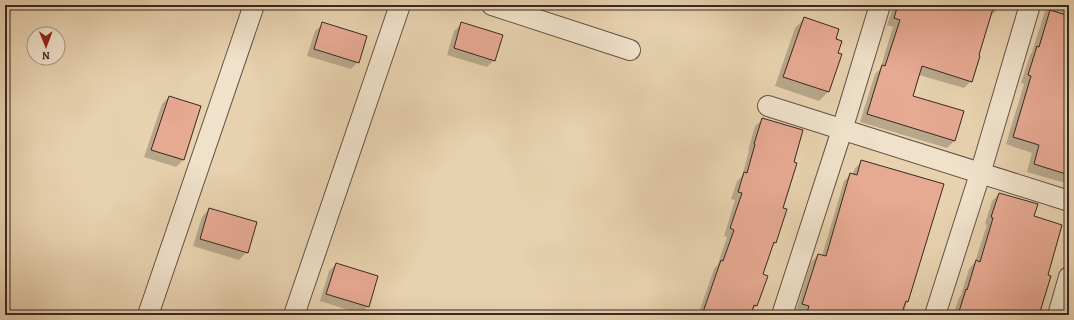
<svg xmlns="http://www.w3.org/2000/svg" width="1074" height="320" font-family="Alegreya,serif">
  <rect width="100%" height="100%" fill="#e7d1ae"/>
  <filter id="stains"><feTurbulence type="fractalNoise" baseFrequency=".005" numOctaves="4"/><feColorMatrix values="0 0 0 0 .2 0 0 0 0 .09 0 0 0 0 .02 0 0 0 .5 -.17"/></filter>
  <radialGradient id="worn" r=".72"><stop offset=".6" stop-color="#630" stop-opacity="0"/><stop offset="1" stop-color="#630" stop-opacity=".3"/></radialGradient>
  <g fill="#0003">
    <path d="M832,5H844L841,8Z"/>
    <path d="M894,5H998L996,11L989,17L971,81L964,88L919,75L912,97L963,112L954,141L947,148L860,122L875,74L880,69L893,27L887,25Z"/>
    <path d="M1047,5H1069V184L1027,172L1032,153L1006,144L1024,84L1021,83L1030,55L1032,52Z"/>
    <path d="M804,19L835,40L837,54L841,55L828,92L819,101L775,86L795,28Z"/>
    <path d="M323,24L358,62L351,69L307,56L315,31Z"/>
    <path d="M462,24L494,60L487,67L447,55L454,31Z"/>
    <path d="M169,97L200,107L183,160L176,167L144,157L162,104Z"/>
    <path d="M763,119L781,209L785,210L775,243L772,246L762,275L756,306L752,310L750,315H698L714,269L718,264L727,237L724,236L735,200L731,199L737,181L742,176L749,151H748L755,126Z"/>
    <path d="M862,161L943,185L903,315H801L802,313L796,311L811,262L818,255L822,256L844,181L851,174L852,175L855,168Z"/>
    <path d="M999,194L1033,216L1047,276L1038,315H953L959,298L961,295L969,269L975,262L987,225L985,224L992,201Z"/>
    <path d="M209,209L247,252L239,260L193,246L202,217Z"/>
    <path d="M336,264L368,306L361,314L320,301L329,271Z"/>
  </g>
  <g fill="#e6a992" stroke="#382922">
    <path d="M898,5H994L979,55L980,56L972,82L922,66L913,96L964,111L955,141L867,114L882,65L885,66L900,20L894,18Z"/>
    <path d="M1050,10L1069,16V175L1034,164L1039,145L1013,137L1031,76L1028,75L1037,46L1039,47Z"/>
    <path d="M804,17L839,29L836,39L842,41L838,53L842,54L829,92L783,77Z"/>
    <path d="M322,22L367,36L359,63L314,49Z"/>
    <path d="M461,22L503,35L495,61L454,48Z"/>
    <path d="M169,96L201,106L184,160L151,150Z"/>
    <path d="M762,118L803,130L794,162L797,163L783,208L787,209L776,243L774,242L763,274L768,276L757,306L754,305L751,315H702L721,260L723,261L734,230L730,228L742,193L738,192L744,172L747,173L755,144H754Z"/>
    <path d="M861,160L944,184L908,302L906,301L901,315H806L809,306L802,304L818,254L826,256L850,173L857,175Z"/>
    <path d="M999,193L1038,204L1034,216L1062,225L1048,275L1051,276L1039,315H958L966,289L967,290L976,260L980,262L993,218L991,217Z"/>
    <path d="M209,208L257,222L248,253L200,239Z"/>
    <path d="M336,263L378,276L369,307L326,294Z"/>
  </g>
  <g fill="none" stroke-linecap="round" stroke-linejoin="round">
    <defs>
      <g id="street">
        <path d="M492,5L630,50"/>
        <path d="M768,106L1069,201"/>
        <path d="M148,315L254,5"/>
        <path d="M294,315L400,5"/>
        <path d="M782,315L842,130L880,5"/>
        <path d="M935,315L980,174L1030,5"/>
        <path d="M1058,315L1069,277"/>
      </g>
    </defs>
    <use href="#street" stroke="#645345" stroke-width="22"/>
    <use href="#street" stroke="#efe1ca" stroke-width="20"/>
  </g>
  <rect width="1074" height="320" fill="none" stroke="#e7d1ae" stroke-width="20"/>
  <rect x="6" y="6" width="1062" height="308" fill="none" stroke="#382922" stroke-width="2"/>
  <rect x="10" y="10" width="1054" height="300" fill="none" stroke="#382922"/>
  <g transform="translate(46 46) rotate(179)"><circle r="19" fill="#efe1ca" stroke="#a69787"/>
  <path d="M0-3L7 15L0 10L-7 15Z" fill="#8f2418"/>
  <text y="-6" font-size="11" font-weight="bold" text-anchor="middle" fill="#382922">N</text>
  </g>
  <rect width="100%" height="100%" filter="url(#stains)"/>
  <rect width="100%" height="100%" fill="url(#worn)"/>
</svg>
